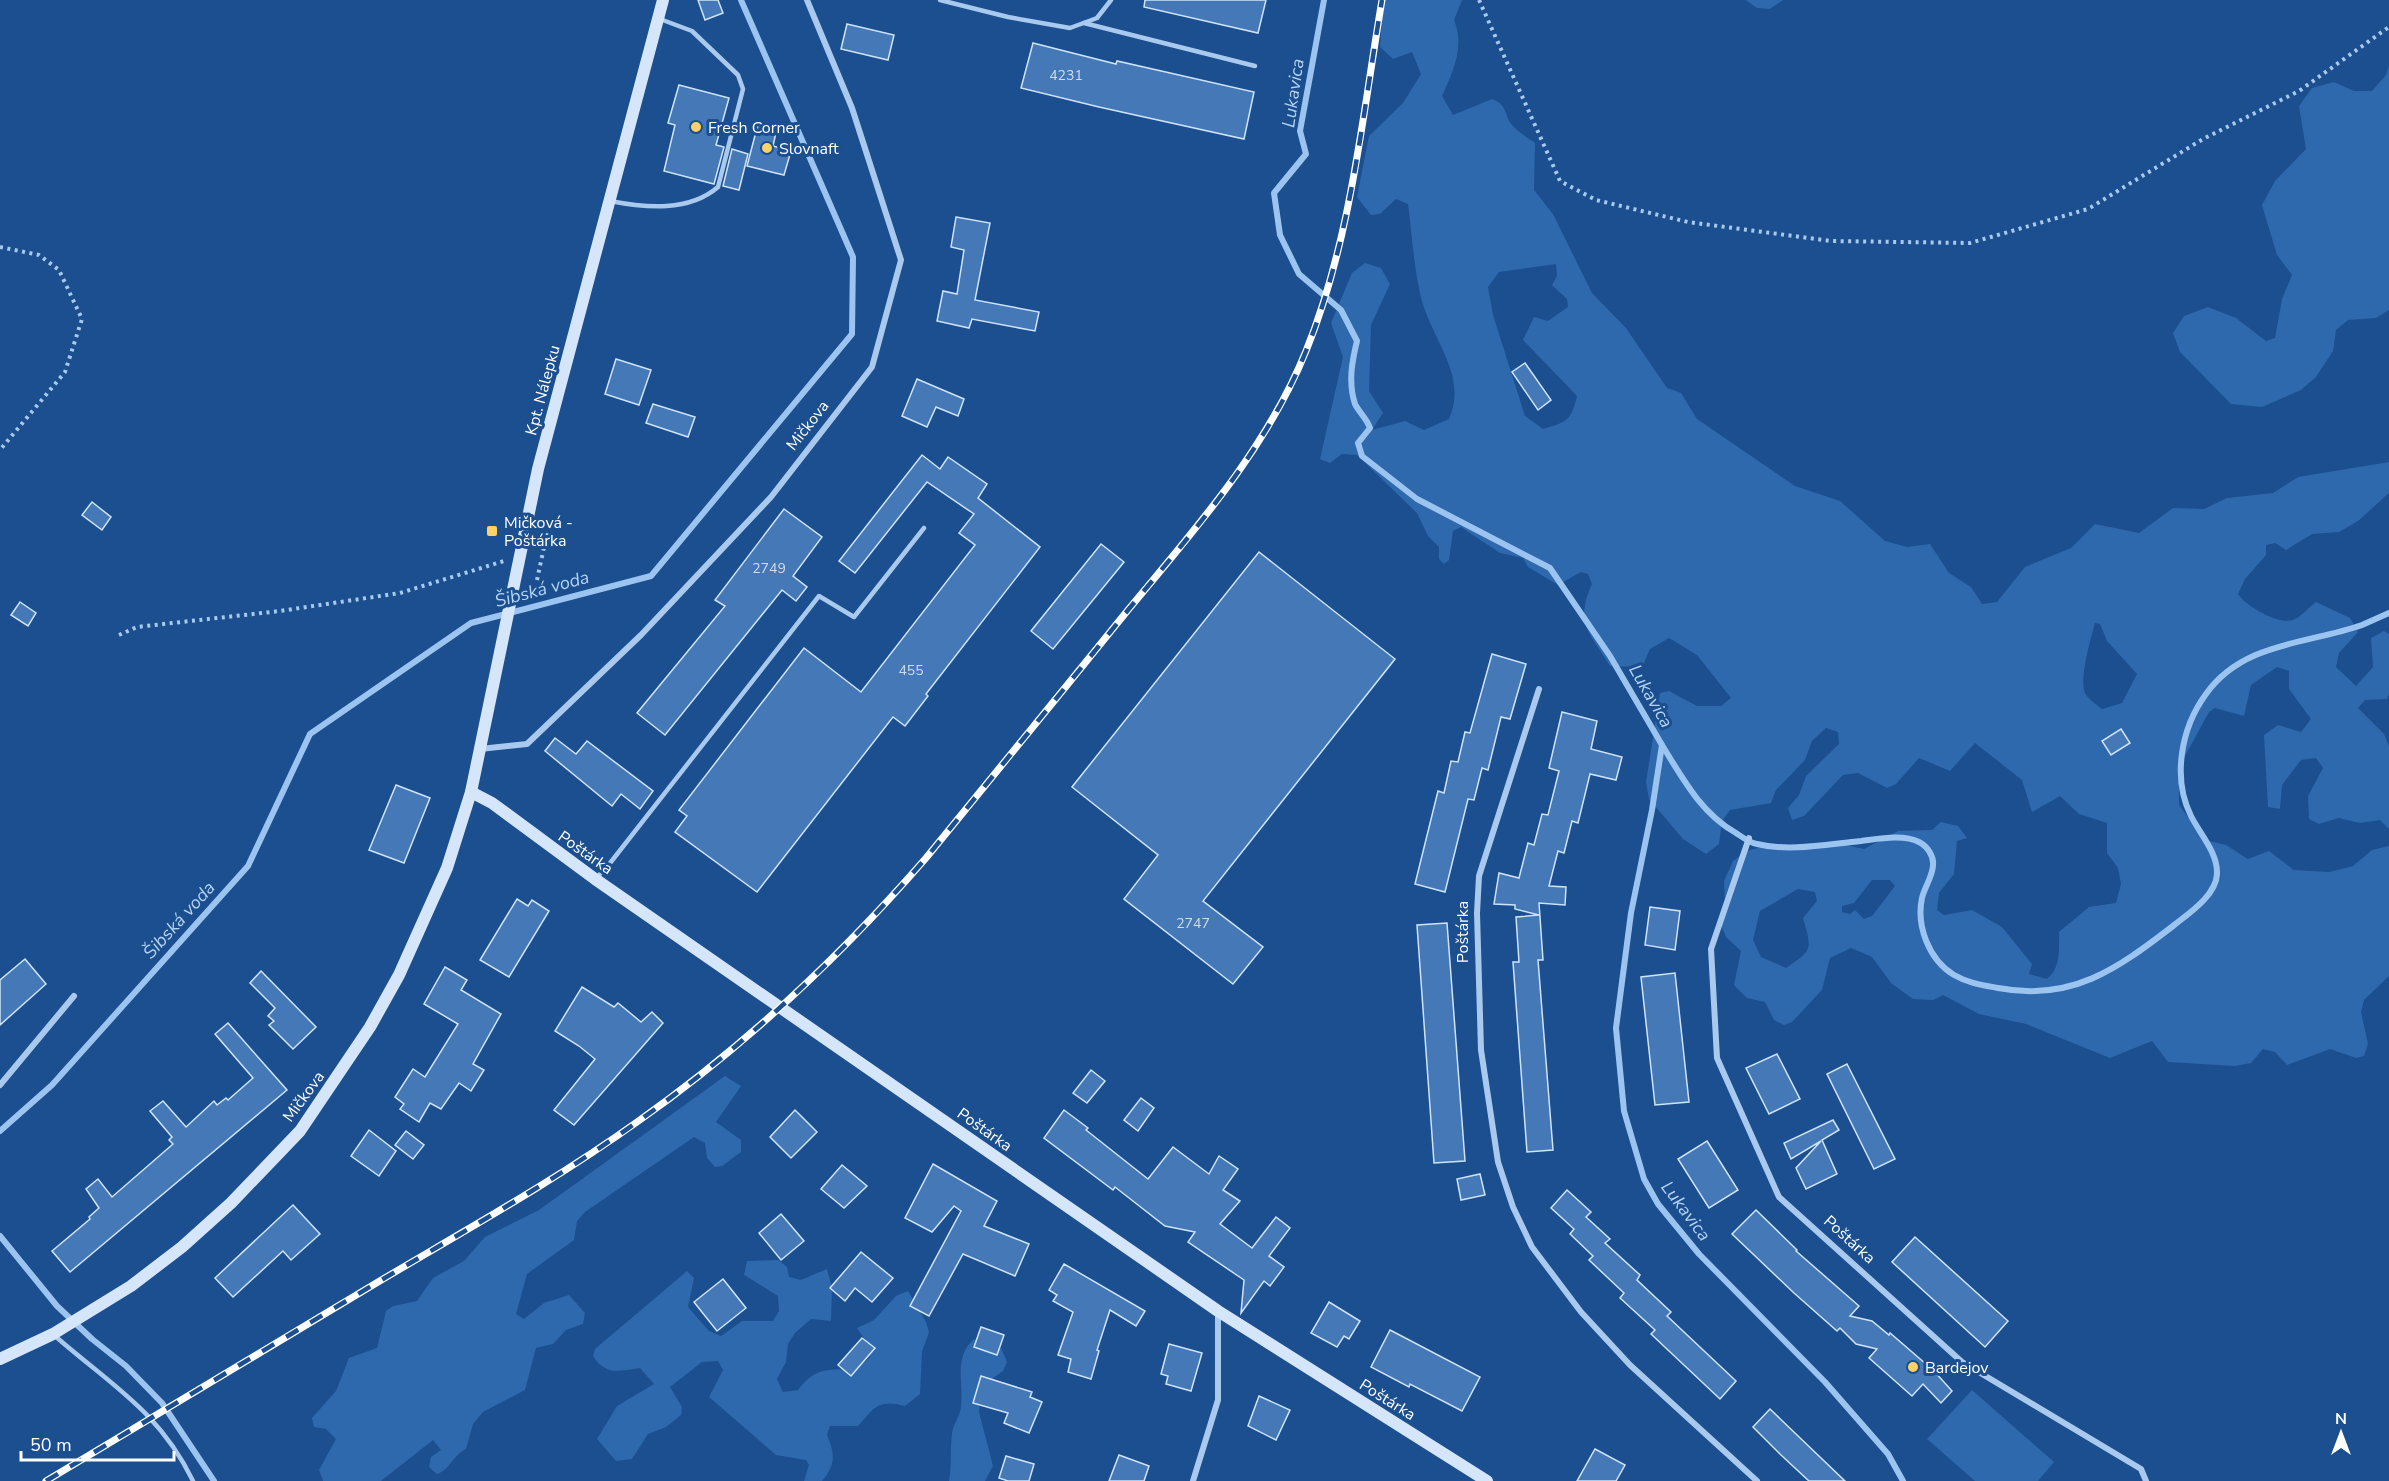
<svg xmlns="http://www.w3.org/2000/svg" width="2389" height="1481" font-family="'Nunito Sans',sans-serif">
  <rect width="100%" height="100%" fill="#1b4f8f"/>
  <g fill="#2e69ad" fill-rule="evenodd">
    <path d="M1383,0H1462L1454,20C1465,46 1453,72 1442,96L1453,115L1492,99C1509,106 1503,114 1512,125C1518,132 1528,138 1535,143L1534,190L1553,214L1592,293L1626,328L1667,388L1681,393L1697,419L1795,486L1840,501L1885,541L1907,547L1930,544L1949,573L1971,587L1982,604L1997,602L2025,567L2071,548L2095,524L2139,533L2173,508L2204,509L2227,498L2273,493L2298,477L2389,462V493L2358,521L2339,532L2312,534L2286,550L2275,543L2266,545V555L2245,579L2238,594C2246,606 2278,625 2293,620C2301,617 2309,607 2316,602L2350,618L2358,632L2339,653L2336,667L2356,686L2373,667L2371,638L2384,631L2389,634V694L2387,699L2365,700L2358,708L2384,734L2389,746V829L2380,820L2360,823L2339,818L2319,824L2309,819L2308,796L2323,768L2316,758L2301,760L2282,785L2280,809L2268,807L2264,735L2278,725L2301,732L2311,719L2289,689V671L2277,667L2251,685L2244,716L2215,708L2209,712L2179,767V805L2205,840L2226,845L2248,859L2269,851L2294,870L2329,872L2353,866L2372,850L2389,846V976L2364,1000L2361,1012L2368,1044L2364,1056L2356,1058L2330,1049L2287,1065L2275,1052L2263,1049L2251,1063L2235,1066L2168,1062L2152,1041L2110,1058L2026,1024L1979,1014L1943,995L1933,1000L1913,999L1891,983L1872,957L1851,948L1830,958L1822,990L1792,1022L1784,1025L1774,1020L1765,1002L1747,998L1734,985L1741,951L1726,937L1720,923L1725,905L1724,881L1733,861L1746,851L1775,844L1812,847L1837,843L1864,849L1898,831L1932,830L1941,822L1958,826L1967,838L1957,841L1954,874L1939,893L1937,910L1944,915L1972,910L2002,927L2032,964L2029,974L2047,979C2061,968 2059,949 2059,932L2089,907L2116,903L2121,884L2118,868L2107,853V823L2079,814L2060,796L2032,812L2022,780L1975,743L1950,771L1919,758L1896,784L1887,788L1858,773L1843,775L1804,816L1792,820L1788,808L1799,795L1806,776L1839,744L1838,732L1826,728L1812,741L1805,760L1776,790L1771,803L1730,810L1722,821L1719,844L1706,854L1683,839L1649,799L1646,782L1660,693L1669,691L1697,706H1721L1731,698L1697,655L1669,638L1650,649L1642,667L1610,666C1590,632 1574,624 1592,584L1588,574L1581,572L1558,585L1528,567L1523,558L1500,553L1461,527L1453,531L1449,560L1444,564L1439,559V547L1428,536L1417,513L1357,455L1342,454L1330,463L1320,459L1343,357L1331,323L1352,273L1365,263L1381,268L1390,284L1371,325L1369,391L1383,413L1372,430L1405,421L1424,430L1449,419C1468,376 1433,341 1422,301C1414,272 1412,234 1408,204L1396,199L1380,214L1371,215L1357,197L1369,136L1403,103L1421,74L1412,52L1393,59L1380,47ZM1556,264L1557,276L1552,285L1567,299L1568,307L1548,321L1534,317L1523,340L1577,396C1571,421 1567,422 1543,429L1525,416L1493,315L1488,287L1499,272ZM2095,623L2100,624L2107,641L2137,674L2122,703L2102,709C2097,705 2088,699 2085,693C2079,679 2091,638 2095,623ZM1872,880H1890L1895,886L1872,916L1864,919L1855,910L1850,914L1842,912V906L1854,903ZM1798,889L1815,892L1817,901L1803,918C1812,950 1813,949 1786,968L1761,957L1753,940L1760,911Z"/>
    <path d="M1746,0H1783L1770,9L1757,8Z"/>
    <path d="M2389,65V310L2376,318L2348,320L2336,330L2333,351L2316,377L2301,390L2262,407L2231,404L2180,352L2173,333L2184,316L2208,307L2236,318L2266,341L2275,338L2282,299L2292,275L2277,255L2262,205L2275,181L2306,149L2299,106L2312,88L2334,82L2354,91H2372L2386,75Z"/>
    <path d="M725,1076L741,1086L716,1122L741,1140V1152L722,1166L715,1167L707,1158L705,1143L694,1137L585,1212L577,1221L574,1240L527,1274L516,1314L524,1319L544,1303L569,1295L585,1313L583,1324L566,1330L553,1344L536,1348L525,1390L483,1412L473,1424L466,1449C453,1455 450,1470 437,1474L429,1467L431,1457L441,1450L433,1440L381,1481H323L319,1470L336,1439L326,1429L314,1427L312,1418L336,1391L349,1358L377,1348L386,1311L393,1306L417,1301L433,1278L464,1261L485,1237L539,1210Z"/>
    <path d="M778,1260L787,1267L789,1277L801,1280L827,1269L832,1288L831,1321L811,1319L795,1333L788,1344L786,1362L777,1379L783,1392L798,1390C816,1366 829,1370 857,1369L870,1357L868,1344L857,1328L874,1320L896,1296L908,1291L926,1322L929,1332L922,1352L920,1394L905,1406C878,1399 875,1407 858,1426H830L827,1435C835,1453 836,1465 822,1481H804L809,1465L806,1460L776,1455L709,1397L723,1370L718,1361L702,1362L670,1387L682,1407L681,1415L666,1427L648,1434L632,1459L616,1461L597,1439L617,1406L654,1384L640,1368C619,1371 606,1376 593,1356L595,1349L687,1271L694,1278L688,1307L709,1331L721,1336L742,1321H773L779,1311L778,1296L744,1275L747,1261Z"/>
    <path d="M974,1339L990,1349L1001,1348L1007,1362L1003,1371L981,1387L979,1412L993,1466L985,1481H949C952,1465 950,1449 952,1434C953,1424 960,1416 961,1407C964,1383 953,1357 974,1339Z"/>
    <path d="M1972,1390L2054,1462L2038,1481H1975L1927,1439Z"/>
  </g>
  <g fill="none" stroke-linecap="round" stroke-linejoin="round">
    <g stroke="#9cc4f0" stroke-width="6">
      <path d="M1324,0L1300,131L1306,154L1274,193L1280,235L1299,274L1341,310L1357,341C1352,361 1348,383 1355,404C1358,411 1366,417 1370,428L1358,443L1362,456L1417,499L1550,568L1610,656L1662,745L1652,810L1631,913L1616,1028L1624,1111L1644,1179L1658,1204L1699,1254L1825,1382L1888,1454L1903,1481"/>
      <path d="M1662,745C1683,779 1701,813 1736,833C1742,837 1750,843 1757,844C1790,852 1828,844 1861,841C1878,839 1903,834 1919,842C1927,846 1934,856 1933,865C1933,876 1924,888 1922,898C1916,926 1929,960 1954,975C1968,983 1982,985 1998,988C2072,1002 2117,969 2173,926C2188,914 2216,896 2217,874C2218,853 2200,834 2191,816C2172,778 2181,728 2206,694C2243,642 2308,644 2362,625C2371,621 2380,617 2389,613"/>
      <path d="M0,1131L52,1085L248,866L310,734L471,623L651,576L852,334L853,257L741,0"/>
      <path d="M0,1236L57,1306L92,1339L126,1366L162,1403L214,1481"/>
    </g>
  </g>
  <g fill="#4478b7" stroke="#cfe3fa" stroke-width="1.5">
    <path d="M698,0H718L723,13L705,20Z"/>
    <path d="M1145,0H1266L1258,33L1144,7Z"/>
    <path d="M847,24L894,35L888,60L841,49Z"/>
    <path d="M1033,43L1116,64L1117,61L1254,92L1244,139L1099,107L1021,88Z"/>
    <path d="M679,85L729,98L716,145L724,147L714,184L664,171L675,125L668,123Z"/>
    <path d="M758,124L777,128L773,146L791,151L784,175L747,166Z"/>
    <path d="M732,149L748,154L739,190L723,186Z"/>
    <path d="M956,217L990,223L975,300L1039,312L1035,331L972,319L969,328L937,321L943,291L957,294L964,250L951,247Z"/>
    <path d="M616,359L651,370L639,405L605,394Z"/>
    <path d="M1525,363L1551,400L1538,410L1512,372Z"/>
    <path d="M917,379L964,399L958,416L936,407L927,427L902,416Z"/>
    <path d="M653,404L695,417L688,437L646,423Z"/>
    <path d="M922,455L940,469L948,457L987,484L978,498L1040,547L926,694L928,696L905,726L893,717L757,892L675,832L687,816L679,810L804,648L861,692L975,545L959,533L974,514L927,482L855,573L839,561Z"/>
    <path d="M92,502L111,517L102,530L82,515Z"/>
    <path d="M784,509L822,537L793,576L807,587L796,601L782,590L665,735L637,713L725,606L715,600Z"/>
    <path d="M1101,544L1124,562L1053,649L1031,631Z"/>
    <path d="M1259,552L1395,659L1203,901L1263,947L1233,984L1124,899L1158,855L1072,787Z"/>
    <path d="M20,602L36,613L28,626L11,615Z"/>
    <path d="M1492,654L1526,664L1510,719L1501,717L1488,770L1482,768L1474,800L1468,799L1445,892L1415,884L1438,791L1444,793L1451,761L1458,762L1465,732L1470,733Z"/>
    <path d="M1562,712L1597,721L1591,749L1622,757L1616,780L1590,774L1578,823L1572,821L1564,853L1558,851L1549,886L1566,887L1565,905L1539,903L1543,960H1538L1553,1150L1527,1152L1513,962H1519L1516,917L1539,915L1515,909V905L1494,904L1499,873L1519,878L1528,843L1534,845L1542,814L1548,815L1559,771L1549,768Z"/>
    <path d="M2121,729L2130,743L2111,755L2102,741Z"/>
    <path d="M555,738L576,754L587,741L653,791L640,809L621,794L612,806L545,751Z"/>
    <path d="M396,785L430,798L404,863L369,850Z"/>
    <path d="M517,899L528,906L532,900L549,911L509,977L480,960Z"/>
    <path d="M1650,907L1680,911L1675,950L1645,945Z"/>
    <path d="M1447,923L1465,1161L1434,1163L1417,925Z"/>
    <path d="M25,959L46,984L0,1025V980Z"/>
    <path d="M445,967L467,980L461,990L501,1014L473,1064L484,1070L471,1091L459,1083L441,1109L430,1103L419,1122L400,1109L404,1104L395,1097L413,1069L425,1077L458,1024L424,1004Z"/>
    <path d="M261,971L316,1027L293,1049L269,1025L274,1021L268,1016L275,1008L250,983Z"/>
    <path d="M1675,973L1689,1102L1655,1105L1641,977Z"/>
    <path d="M582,987L614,1007L618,1003L641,1022L652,1012L663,1023L574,1125L554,1110L595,1059L579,1046L555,1031Z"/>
    <path d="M228,1023L287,1090L70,1272L52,1251L90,1219L89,1217L99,1208L86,1189L98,1179L112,1197L173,1144L169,1140L172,1137L150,1111L163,1101L186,1127L214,1101L217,1105L226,1098L228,1100L253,1078L215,1034Z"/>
    <path d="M1777,1054L1800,1099L1769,1114L1746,1068Z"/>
    <path d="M1847,1064L1895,1159L1874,1169L1827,1074Z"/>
    <path d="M1091,1070L1105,1081L1087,1103L1073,1093Z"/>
    <path d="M1141,1098L1154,1108L1138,1131L1124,1120Z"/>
    <path d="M795,1110L817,1132L791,1158L770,1137Z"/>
    <path d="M1064,1110L1088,1128L1086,1130L1148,1179L1173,1147L1209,1174L1219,1156L1238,1169L1223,1190L1240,1201L1220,1224L1252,1248L1276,1217L1290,1228L1269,1256L1284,1267L1270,1286L1264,1281L1241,1313L1244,1280L1188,1242L1195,1232L1165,1226L1115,1187L1113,1190L1044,1138Z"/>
    <path d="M1833,1120L1839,1130L1822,1140L1837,1174L1806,1189L1796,1168L1821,1141L1791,1159L1784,1143Z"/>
    <path d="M369,1130L396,1151L379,1176L351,1156Z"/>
    <path d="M406,1131L424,1145L413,1159L395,1145Z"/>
    <path d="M1707,1141L1738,1190L1709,1208L1678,1159Z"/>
    <path d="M933,1164L997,1201L984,1226L1029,1244L1015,1276L963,1254L929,1316L910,1306L961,1211L954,1206L932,1232L905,1218Z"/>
    <path d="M842,1165L867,1186L844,1208L821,1189Z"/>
    <path d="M1480,1174L1485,1195L1461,1200L1457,1179Z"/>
    <path d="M1567,1190L1591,1212L1586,1217L1610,1239L1605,1243L1640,1275L1637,1280L1671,1312L1667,1316L1736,1381L1720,1399L1651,1334L1655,1330L1620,1298L1624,1293L1589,1260L1593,1256L1570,1234L1574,1229L1551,1208Z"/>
    <path d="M293,1205L320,1234L291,1260L283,1251L233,1297L215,1278Z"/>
    <path d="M1756,1210L1797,1250L1796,1251L1859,1306L1850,1316L1872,1321L1889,1335L1890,1333L1934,1371L1952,1391L1941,1403L1923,1384L1912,1396L1869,1358L1877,1349L1856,1344L1840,1328L1837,1331L1794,1293L1732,1234Z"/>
    <path d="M781,1214L804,1241L781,1260L759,1233Z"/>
    <path d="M1915,1237L2008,1321L1985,1347L1892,1262Z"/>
    <path d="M861,1252L893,1278L872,1302L855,1288L845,1301L830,1288Z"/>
    <path d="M1064,1264L1145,1311L1136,1326L1110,1310L1097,1350L1099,1351L1091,1379L1068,1372L1071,1359L1058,1355L1073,1312L1053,1301L1057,1295L1049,1290Z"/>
    <path d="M723,1279L746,1308L717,1331L694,1302Z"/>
    <path d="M1329,1302L1360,1321L1349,1339L1344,1336L1337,1347L1311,1333Z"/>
    <path d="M981,1327L1004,1335L997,1355L974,1347Z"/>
    <path d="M1390,1330L1480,1377L1462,1411L1410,1384L1409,1387L1371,1367Z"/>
    <path d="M862,1338L875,1348L851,1376L838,1365Z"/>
    <path d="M1169,1344L1202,1353L1191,1391L1166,1384L1168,1376L1161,1374Z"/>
    <path d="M981,1376L1032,1392L1030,1397L1042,1402L1029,1433L1004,1423L1008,1413L973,1403Z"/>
    <path d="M1259,1396L1290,1410L1276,1440L1248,1426Z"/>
    <path d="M1770,1409L1845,1481H1809L1781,1455L1753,1427Z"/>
    <path d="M1595,1449L1625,1465L1616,1481H1577Z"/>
    <path d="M1119,1455L1149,1466L1144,1481H1109Z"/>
    <path d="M1006,1456L1034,1464L1029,1481H1008L999,1478Z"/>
  </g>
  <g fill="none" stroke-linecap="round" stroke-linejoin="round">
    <g stroke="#a9c9ee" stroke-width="4" stroke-dasharray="3 4.5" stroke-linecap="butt">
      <path d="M1479,0L1560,181L1596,200L1688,222L1831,241L1970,243L2088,209L2203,139L2299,91L2389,27"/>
      <path d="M0,247L39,255L59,270L82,319L65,372L0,450"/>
      <path d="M537,580L550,519"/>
      <path d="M119,635L137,627L280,611L400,593L504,561"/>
    </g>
    <g stroke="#a9c9ee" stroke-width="4.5">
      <path d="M940,0L1008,17L1070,28L1097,18L1111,0"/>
      <path d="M1084,23L1255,66"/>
      <path d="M610,201C646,208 689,212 718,187L743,89L738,75L692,31L660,19"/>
      <path d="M595,879L607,867L819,596L854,617L924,528"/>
      <path d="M55,1336C111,1385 159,1411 193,1481"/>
    </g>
    <g stroke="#a9c9ee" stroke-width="6">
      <path d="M1539,689L1479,876L1477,913L1481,1050L1498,1162L1513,1207L1532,1247L1581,1312L1630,1365L1757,1481"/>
      <path d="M480,749L527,744L641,635L771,497L872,367L901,260L852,108L807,0"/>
      <path d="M1749,838L1711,949L1717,1058L1779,1197L1962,1362L2141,1469L2146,1481"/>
      <path d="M0,1085L74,996"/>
      <path d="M1193,1481L1218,1400V1311"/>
    </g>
    <g stroke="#d6e6fa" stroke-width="12">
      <path d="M471,792L492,803L595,879L1218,1311L1487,1481"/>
      <path d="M0,1359L53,1334L131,1286L182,1247L231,1203L300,1131L370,1027L399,975L447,868L471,792L538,469L663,0"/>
    </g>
    <defs>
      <path id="rail" d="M46,1481C155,1416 264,1350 373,1285C462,1232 553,1182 637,1122C745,1046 840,957 926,858C993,776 1061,693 1128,610C1195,529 1266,450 1306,351C1351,240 1362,118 1382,0"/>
    </defs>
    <use href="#rail" stroke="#fff" stroke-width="7"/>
    <use href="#rail" stroke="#1b4f8f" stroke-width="4.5" stroke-dasharray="14" stroke-linecap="butt"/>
  </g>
  <g fill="#ffd166" stroke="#1b4f8f" stroke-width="2">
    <circle cx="696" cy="127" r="6"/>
    <circle cx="767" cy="148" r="6"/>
    <rect x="486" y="525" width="12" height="12" rx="3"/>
    <circle cx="1913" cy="1367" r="6"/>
  </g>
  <g text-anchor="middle" stroke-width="6" stroke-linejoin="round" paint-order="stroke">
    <g font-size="14" fill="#d0dded">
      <text x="1066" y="80">4231</text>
      <text x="769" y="573">2749</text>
      <text x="911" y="675">455</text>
      <text x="1193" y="928">2747</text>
    </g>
    <g font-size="16" fill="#fff" stroke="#1b4f8f" text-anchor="start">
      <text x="708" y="133">Fresh Corner</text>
      <text x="779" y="154">Slovnaft</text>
      <text x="504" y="528">Mičková -<tspan x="504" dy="18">Poštárka</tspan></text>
      <text x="1925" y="1373">Bardejov</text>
    </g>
    <g font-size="16" fill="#fff" stroke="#1b4f8f">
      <text transform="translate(542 390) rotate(-75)" y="6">Kpt. Nálepku</text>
      <text transform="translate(807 425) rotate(-52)" y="6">Mičkova</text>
      <text transform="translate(586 852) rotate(35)" y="6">Poštárka</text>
      <text transform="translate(1462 932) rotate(-90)" y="6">Poštárka</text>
      <text transform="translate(303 1096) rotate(-54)" y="6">Mičkova</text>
      <text transform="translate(985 1129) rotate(35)" y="6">Poštárka</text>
      <text transform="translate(1850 1239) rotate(42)" y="6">Poštárka</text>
      <text transform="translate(1388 1399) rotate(32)" y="6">Poštárka</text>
    </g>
    <g font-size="18" font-style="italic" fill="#b5d3f5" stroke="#1b4f8f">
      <text transform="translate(1293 93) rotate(-82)" y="6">Lukavica</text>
      <text transform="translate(542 589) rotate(-15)" y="6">Šibská voda</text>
      <text transform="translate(1651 696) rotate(60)" y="6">Lukavica</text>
      <text transform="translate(179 920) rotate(-48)" y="6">Šibská voda</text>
      <text transform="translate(1686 1211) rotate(53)" y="6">Lukavica</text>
    </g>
  </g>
  <g transform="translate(2341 1433)" stroke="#1b4f8f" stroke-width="4.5" paint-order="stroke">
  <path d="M0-4.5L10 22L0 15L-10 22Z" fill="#ffffff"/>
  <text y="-9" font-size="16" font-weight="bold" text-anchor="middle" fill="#ffffff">N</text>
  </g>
  <path d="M21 1451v9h153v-9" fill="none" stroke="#ffffff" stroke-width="3"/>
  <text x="30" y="1451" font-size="18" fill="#ffffff" stroke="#1b4f8f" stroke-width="4.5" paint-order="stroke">50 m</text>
</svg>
